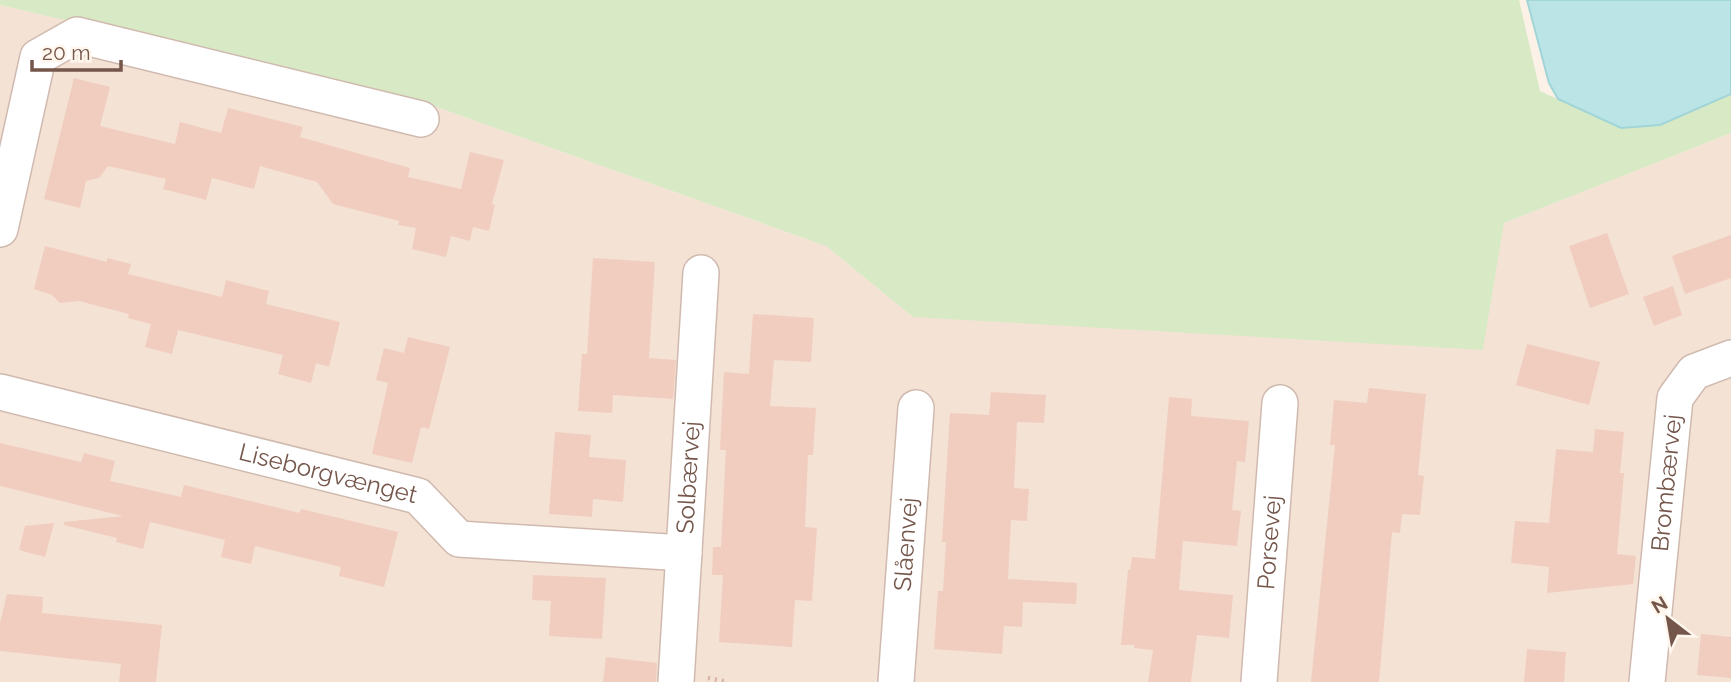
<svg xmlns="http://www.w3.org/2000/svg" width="1731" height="682" font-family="Raleway,sans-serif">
  <rect width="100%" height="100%" fill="#fcf1e7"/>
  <path fill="#f4e2d5" d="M0,5L431,105L826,246L913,317L1504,223L1731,133V682H0Z"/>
  <path fill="#d8eac5" d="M0,0H1519L1540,91L1621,128L1660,125L1731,94V133L1504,223L1483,350L913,317L826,246L431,105L0,5Z"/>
  <path fill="#bbe4e6" stroke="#a1d5d7" stroke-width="2" d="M1527,0H1731V94L1660,125L1621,128L1558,99L1549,83Z"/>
  <g fill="#f1cdbf">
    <path d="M74,78L110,87L100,126L175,144L180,122L221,133L228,108L303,127L300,137L410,168L408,177L461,189L470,152L504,160L492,204L495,205L489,231L473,227L470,241L451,236L446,257L412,249L416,228L398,225L399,221L333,204L317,182L260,166L254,189L212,178L206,200L163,189L166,179L108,166L99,178L86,181L80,208L44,199Z"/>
    <path d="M1607,233L1629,294L1590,308L1569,246Z"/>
    <path d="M1731,235V278L1685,294L1672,256Z"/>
    <path d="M45,246L107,262V258L131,264L128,274L222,297L226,280L269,291L266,304L340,322L329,367L316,363L311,383L278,374L283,355L178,330L172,354L145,347L151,324L128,318L129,314L79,301L60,303L52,295L34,289Z"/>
    <path d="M593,258L655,262L649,358L676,360L673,399L613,395L612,413L578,411L582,354H587Z"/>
    <path d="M1673,286L1682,315L1654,326L1643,297Z"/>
    <path d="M753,314L814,318L811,362L774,360L770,406L816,408L813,455H808L805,527L817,528L812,601L795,600L792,647L719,642L723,575H712L713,547H721L726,450H720L724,372L749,374Z"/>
    <path d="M408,337L450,347L429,429L421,427L412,463L372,454L388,383L376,380L384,348L404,353Z"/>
    <path d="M1527,344L1600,362L1589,405L1516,385Z"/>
    <path d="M1369,388L1426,394L1418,475L1424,476L1420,515L1402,514L1400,533L1392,532L1379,682H1311L1335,445H1330L1334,400L1367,403Z"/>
    <path d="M991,392L1046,395L1044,423L1017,422L1014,488L1029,489L1027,521L1011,520L1008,579L1077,583L1076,604L1023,602L1022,627L1004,626L1002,654L934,649L938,591H943L946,542H942L950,413L989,415Z"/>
    <path d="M1169,397L1192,399L1191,416L1249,421L1245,462L1237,461L1232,510L1241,511L1237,546L1183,541L1179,590L1233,595L1229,638L1197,635L1191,682H1148L1153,650L1134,648V645H1121L1128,570H1130L1132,557L1155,559Z"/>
    <path d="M1595,429L1624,432L1620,473H1624L1617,554L1636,556L1633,584L1547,593L1549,567L1511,563L1515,521L1549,523L1556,449L1593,452Z"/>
    <path d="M555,432L591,435L589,457L626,460L623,502L593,499L592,517L549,514Z"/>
    <path d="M0,443L81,462L84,453L115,461L110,481L181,497L184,485L300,513L301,509L398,532L384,587L339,576L341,567L255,546L251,564L221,557L225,540L150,522L143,549L116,542L117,538L64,525V522L123,516L0,486Z"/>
    <path d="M54,523L45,557L19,550L25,526Z"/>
    <path d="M533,575L606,578L602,639L549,636L551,601L532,600Z"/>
    <path d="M7,594L43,597L42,613L162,625L156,682H119L121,664L0,651V623Z"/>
    <path d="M1701,634L1731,637V678L1697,675Z"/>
    <path d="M1527,649L1566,652L1564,682H1524Z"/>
    <path d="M606,657L657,663L656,682H603Z"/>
  </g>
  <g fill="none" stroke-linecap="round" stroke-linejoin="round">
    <defs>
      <g id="street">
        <path d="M0,229L38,57L77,35L421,119"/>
        <path id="s1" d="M0,392L418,496L459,539L684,553"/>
        <path id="s2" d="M676,682L701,273"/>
        <path id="s3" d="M896,682L916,408"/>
        <path id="s4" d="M1259,682L1280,403"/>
        <path id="s5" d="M1647,682L1675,398L1694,372L1731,358"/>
      </g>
    </defs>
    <use href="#street" stroke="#d0baaf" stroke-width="38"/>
    <path stroke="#d6b0a1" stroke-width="4.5" stroke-dasharray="2 5" stroke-linecap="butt" d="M708,678L728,682"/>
    <use href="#street" stroke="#fff" stroke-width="35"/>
  </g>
  <g text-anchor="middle" stroke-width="5" stroke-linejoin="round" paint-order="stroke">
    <g font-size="24" fill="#75564b" stroke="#fff6ed">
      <text dy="8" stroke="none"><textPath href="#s1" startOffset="338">Liseborgvænget</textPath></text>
      <text dy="8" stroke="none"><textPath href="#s2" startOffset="205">Solbærvej</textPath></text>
      <text dy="8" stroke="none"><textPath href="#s5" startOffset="200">Brombærvej</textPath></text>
      <text dy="8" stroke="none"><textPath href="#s4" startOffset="140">Porsevej</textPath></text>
      <text dy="8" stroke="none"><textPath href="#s3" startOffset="138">Slåenvej</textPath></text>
    </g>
  </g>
  <g transform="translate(1668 619) rotate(329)" stroke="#fff6ed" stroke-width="5" paint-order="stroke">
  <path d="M0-5L12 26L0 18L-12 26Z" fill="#75564b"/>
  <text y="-10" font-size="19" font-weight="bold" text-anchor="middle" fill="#75564b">N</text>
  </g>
  <path d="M32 60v10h89v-10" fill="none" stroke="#75564b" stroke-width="3.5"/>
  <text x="42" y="60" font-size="21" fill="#75564b" stroke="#fff6ed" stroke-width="5" paint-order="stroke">20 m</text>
</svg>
